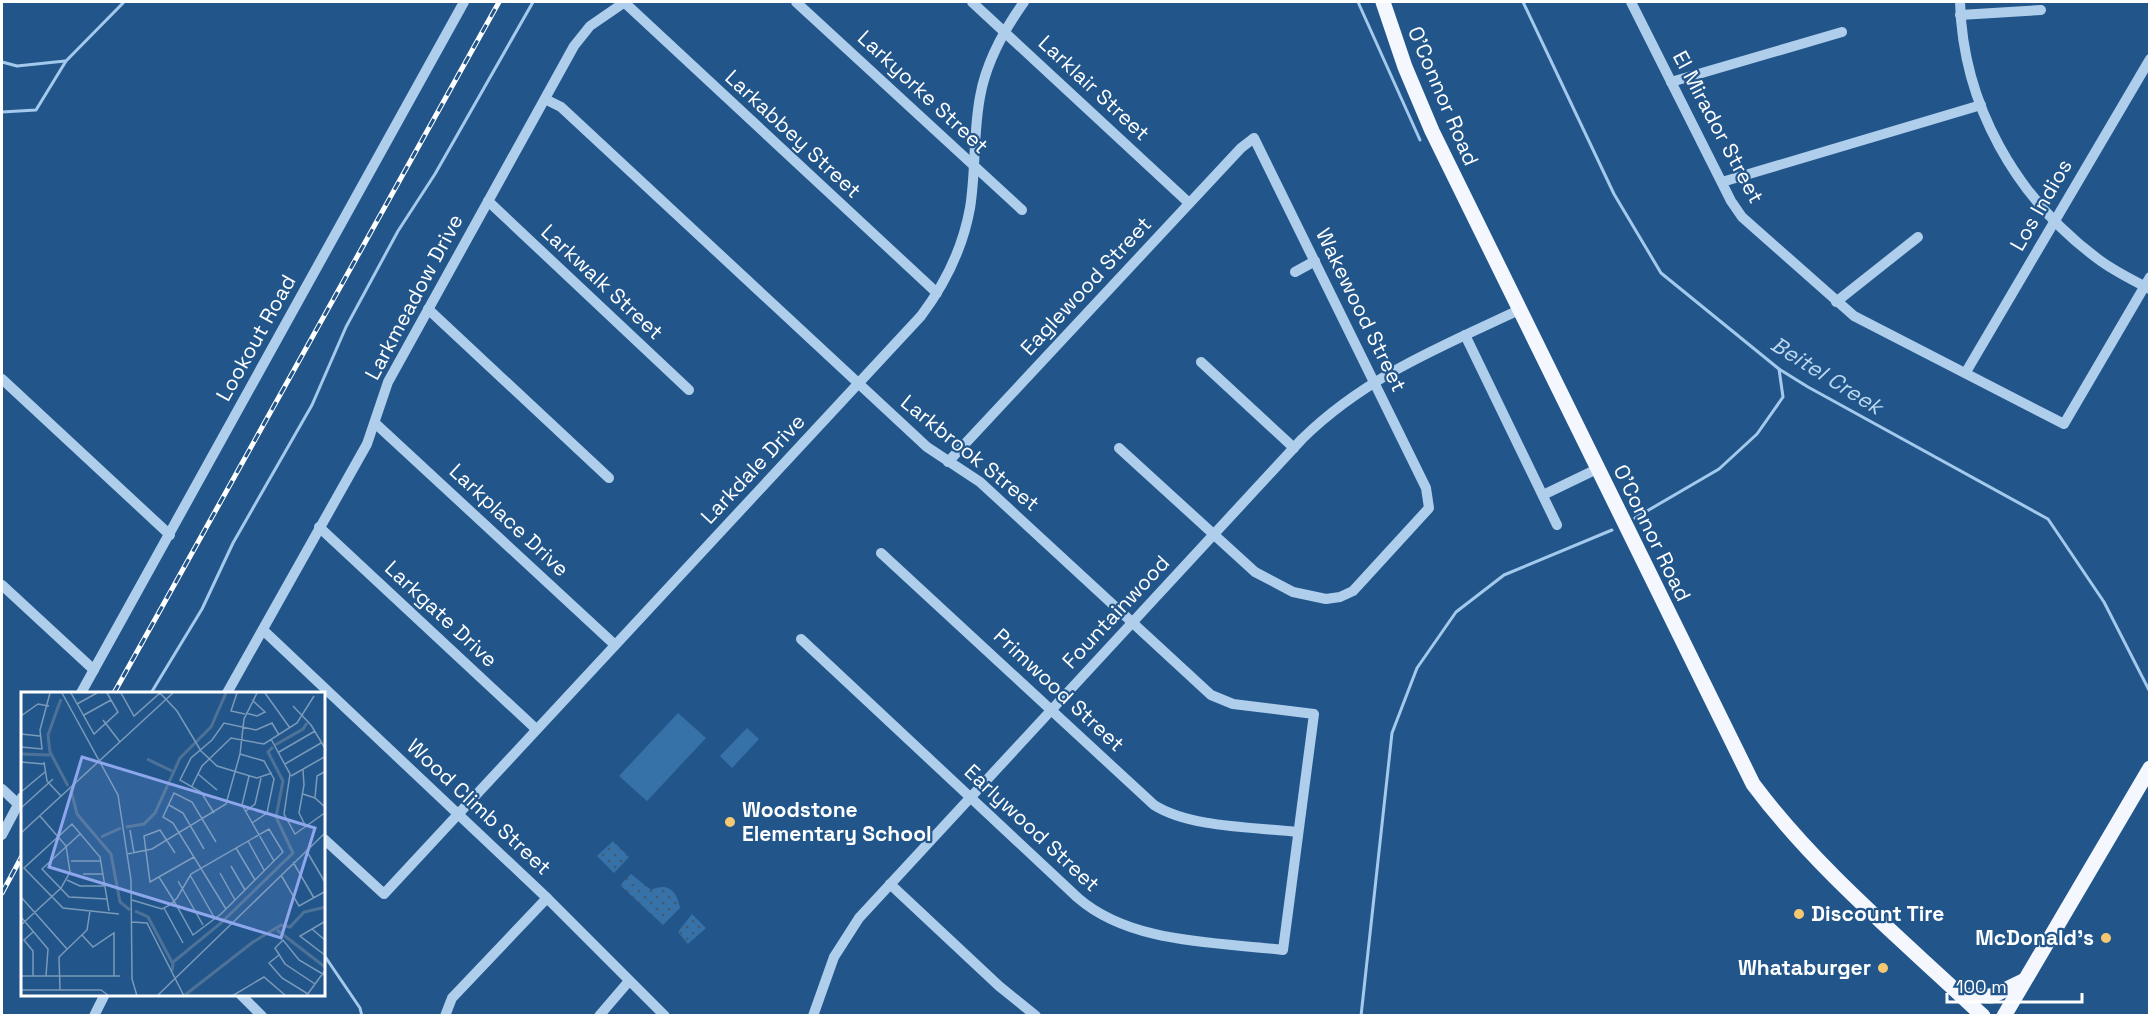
<svg xmlns="http://www.w3.org/2000/svg" width="2151" height="1017" font-family="'Space Grotesk',sans-serif">
  <defs>
    <pattern id="park-dots" width="8" height="8" patternUnits="userSpaceOnUse" patternTransform="scale(1.5)"><rect width="8" height="8" fill="#3671a8"/><path d="M2 2h.1M6 6h.1" fill="none" stroke="#435b71" stroke-width="1.8" stroke-linecap="round"/></pattern>
  </defs>
  <rect width="100%" height="100%" fill="#22568b"/>
  <g fill="#3671a8">
    <path d="M678,713L706,738L647,801L619,776Z"/>
    <path d="M747,728L759,739L732,768L720,756Z"/>
  </g>
  <g fill="url(#park-dots)">
    <path d="M613,841L629,857L614,873L597,856Z"/>
    <path d="M631,874L651,890C667,882 677,890 680,908L663,925L620,885Z"/>
    <path d="M692,914L706,928L688,944L678,932Z"/>
  </g>
  <g fill="none" stroke-linecap="round" stroke-linejoin="round">
    <g stroke="#a3c9ec" stroke-width="3">
      <path d="M1358,2L1420,140"/>
      <path d="M1523,2L1614,194L1661,273L1779,369L1808,387L2048,519L2104,602L2150,692"/>
      <path d="M2,62L17,66L65,61"/>
      <path d="M2,112L36,110L66,61L124,2"/>
      <path d="M1635,518L1719,469L1757,434L1783,397L1779,369"/>
      <path d="M151,693L202,609L233,543L312,405L346,327L398,231L435,174L533,2"/>
      <path d="M324,955L360,1008L362,1016"/>
      <path d="M1361,1016L1392,733L1417,668L1456,612L1504,575L1612,530"/>
    </g>
    <g stroke="#afceeb" stroke-width="10">
      <path d="M624,2L937,293"/>
      <path d="M796,2L1022,210"/>
      <path d="M972,2L1189,203"/>
      <path d="M1631,2L1731,201L1742,217L1854,316L2064,424L2150,277"/>
      <path d="M1960,2C1963,105 2016,198 2098,259C2114,271 2132,280 2150,289"/>
      <path d="M1960,15L2041,10"/>
      <path d="M1671,82L1842,32"/>
      <path d="M545,99L561,107L927,447L980,482L1211,695L1233,704L1314,714L1283,950C1216,942 1131,944 1078,898L801,639"/>
      <path d="M1722,182L1981,105"/>
      <path d="M488,201L689,390"/>
      <path d="M1295,272L1315,261"/>
      <path d="M1836,302L1918,237"/>
      <path d="M428,309L609,478"/>
      <path d="M1465,335L1557,525"/>
      <path d="M1201,362L1294,448"/>
      <path d="M1966,372L2150,59"/>
      <path d="M2,379L170,535"/>
      <path d="M376,424L615,645"/>
      <path d="M948,462L1241,148L1254,138L1426,488L1429,508L1353,591L1340,597L1326,599L1293,592L1255,572L1119,448"/>
      <path d="M1543,495L1597,469"/>
      <path d="M319,527L536,729"/>
      <path d="M881,553L1154,805C1190,828 1255,827 1298,832"/>
      <path d="M2,585L94,670"/>
      <path d="M263,630L547,898L665,1016"/>
      <path d="M81,693L464,2"/>
      <path d="M227,693L367,444L388,382L574,46L590,26L625,2"/>
      <path d="M2,789L19,805"/>
      <path d="M2,835L22,797"/>
      <path d="M324,839L384,894L921,316C945,284 963,247 970,208C976,171 973,134 980,97C986,62 1004,30 1024,2"/>
      <path d="M890,884L999,986L1036,1016"/>
      <path d="M240,994L262,1016"/>
      <path d="M94,1016L105,994"/>
      <path d="M445,1016L452,998L547,898"/>
      <path d="M599,1016L629,981"/>
      <path d="M813,1016L834,957L859,918L1302,439C1365,377 1440,347 1519,310"/>
    </g>
    <g stroke="#f4f8fe" stroke-width="15">
      <path d="M1383,2L1405,67L1432,131L1753,784C1818,871 1904,941 1983,1016"/>
      <path d="M1961,995L1992,996L2023,981"/>
      <path d="M2004,1016L2150,768"/>
    </g>
    <defs>
      <g id="rail">
        <path d="M114,693L499,2"/>
        <path d="M2,893L22,856"/>
      </g>
    </defs>
    <use href="#rail" stroke="#fff" stroke-width="5"/>
    <use href="#rail" stroke="#22568b" stroke-width="3" stroke-dasharray="9" stroke-linecap="butt"/>
  </g>
  <g fill="#f7c872" stroke="#22568b" stroke-width="2">
    <circle cx="730" cy="822" r="6"/>
    <circle cx="1799" cy="914" r="6"/>
    <circle cx="2106" cy="938" r="6"/>
    <circle cx="1883" cy="968" r="6"/>
  </g>
  <g text-anchor="middle" stroke-width="4.5" stroke-linejoin="round" paint-order="stroke">
    <g font-size="21" fill="#fff" stroke="#22568b">
      <text transform="translate(1094 88) rotate(43)" y="7">Larklair Street</text>
      <text transform="translate(923 92) rotate(43)" y="7">Larkyorke Street</text>
      <text transform="translate(1443 96) rotate(67)" y="7">O'Connor Road</text>
      <text transform="translate(1718 127) rotate(62)" y="7">El Mirador Street</text>
      <text transform="translate(793 134) rotate(43)" y="7">Larkabbey Street</text>
      <text transform="translate(2041 205) rotate(-60)" y="7">Los Indios</text>
      <text transform="translate(602 282) rotate(43)" y="7">Larkwalk Street</text>
      <text transform="translate(1086 286) rotate(-47)" y="7">Eaglewood Street</text>
      <text transform="translate(414 297) rotate(-62)" y="7">Larkmeadow Drive</text>
      <text transform="translate(1361 310) rotate(64)" y="7">Wakewood Street</text>
      <text transform="translate(256 338) rotate(-61)" y="7">Lookout Road</text>
      <text transform="translate(970 453) rotate(39)" y="7">Larkbrook Street</text>
      <text transform="translate(753 469) rotate(-47)" y="7">Larkdale Drive</text>
      <text transform="translate(509 520) rotate(43)" y="7">Larkplace Drive</text>
      <text transform="translate(1652 533) rotate(64)" y="7">O'Connor Road</text>
      <text transform="translate(1116 612) rotate(-47)" y="7">Fountainwood</text>
      <text transform="translate(441 614) rotate(43)" y="7">Larkgate Drive</text>
      <text transform="translate(1059 690) rotate(43)" y="7">Primwood Street</text>
      <text transform="translate(479 807) rotate(43)" y="7">Wood Climb Street</text>
      <text transform="translate(1032 828) rotate(43)" y="7">Earlywood Street</text>
    </g>
    <g font-size="21" font-weight="bold" fill="#fff" stroke="#22568b" text-anchor="start">
      <text x="742" y="817">Woodstone<tspan x="742" dy="24">Elementary School</tspan></text>
      <text x="1811" y="921">Discount Tire</text>
      <text x="2094" y="945" text-anchor="end">McDonald's</text>
      <text x="1871" y="975" text-anchor="end">Whataburger</text>
    </g>
    <g font-size="22" font-style="italic" fill="#bbd8f2" stroke="#22568b">
      <text transform="translate(1827 375) rotate(32)" y="8">Beitel Creek</text>
    </g>
  </g>
  <g transform="translate(21 692)">
    <rect width="304" height="304" fill="#22568b"/>
    <path fill="none" stroke="#4e7297" stroke-width="3" d="M40,7L27,43L29,60L47,94M254,53L282,37L286,31M0,62L29,63M126,67L151,79M50,98L56,122L90,162L99,210L109,218M105,135L123,132L134,121L159,66L190,35L205,1M80,145L100,136M114,219L127,225L152,272L151,279M256,238L304,275M151,271L200,231L272,161L255,125L262,89L247,60L252,55M164,303L232,250L260,233L269,235L283,220L305,215"/>
    <path fill="none" stroke="#7a9ab9" stroke-width="1.5" d="M41,1L97,103L110,188L111,287L116,304M50,1L73,42L97,20L86,1M100,1L113,24L139,1M139,1L156,19L180,59L196,74L236,86L251,81M216,1L210,19L224,22M244,1L269,36M56,12L76,1M272,14L290,33L305,58M225,21L236,24L244,20L231,8M63,23L90,8M0,24L17,12L28,14M82,28L99,50M0,42L19,44M250,47L269,82L263,122L274,142L305,120M0,55L21,57L19,38L29,1M258,60L294,39M219,62L243,69L253,87L246,121L231,131M0,70L23,72M23,70L26,89L40,104M264,72L300,51M282,78L283,93L278,121L284,133M177,82L196,98M228,84L221,113L253,169M270,84L305,64M171,94L181,74L210,46L243,52L276,31L293,4M0,100L24,80M282,102L294,106L305,116M294,106L296,84L305,79M148,113L162,121L183,157M0,116L32,87M225,119L234,112L240,86M193,121L180,100L159,88L170,66L191,48L203,31L235,38L251,31L258,43M109,138L113,161M0,141L152,1M60,141L21,177L48,205L86,207M227,149L243,178M195,150L171,110L153,101L142,125L152,131L205,217M215,156L234,188M285,158L305,192M154,161L139,138L123,144L129,190L173,165M106,162L131,157L205,112L219,62L223,27L236,1M50,169H80M272,170L293,206M210,174L224,198M199,181L214,208M62,182H82M169,183L193,225M260,183L278,214L305,199M46,188L59,194H84M157,189L182,233M0,205L46,257M111,208L141,217L149,213L156,206L170,182L248,137L262,160L200,222L172,243L153,209L138,185M143,216L162,251M88,219L79,165L51,132L3,176L42,216L98,222M0,225L27,257L25,284M111,230L126,231L163,304M303,230L279,244L305,264M0,233L40,196L49,180L45,154L19,124M291,237L305,249M61,243L72,255L93,241V284M258,263L248,271L261,286L287,302M0,284H99M12,284V259L3,248L12,240M294,292L264,272L254,256L262,248L278,268L305,284M0,298H80L88,304M39,298L38,265L66,238L69,219M286,303L305,277M136,304L305,140M211,304L243,285L265,304"/>
    <path fill="#8ea6ec" fill-opacity="0.15" stroke="#8ea6ec" stroke-width="3" d="M61,65L294,136L260,246L28,175Z"/>
    <rect width="304" height="304" fill="none" stroke="#fff" stroke-width="3"/>
  </g>
  <rect width="2151" height="1017" fill="none" stroke="#ffffff" stroke-width="6"/>
  <path d="M1947 993v9h135v-9" fill="none" stroke="#ffffff" stroke-width="3"/>
  <text x="1956" y="993" font-size="18" fill="#ffffff" stroke="#22568b" stroke-width="4.5" paint-order="stroke">100 m</text>
</svg>
